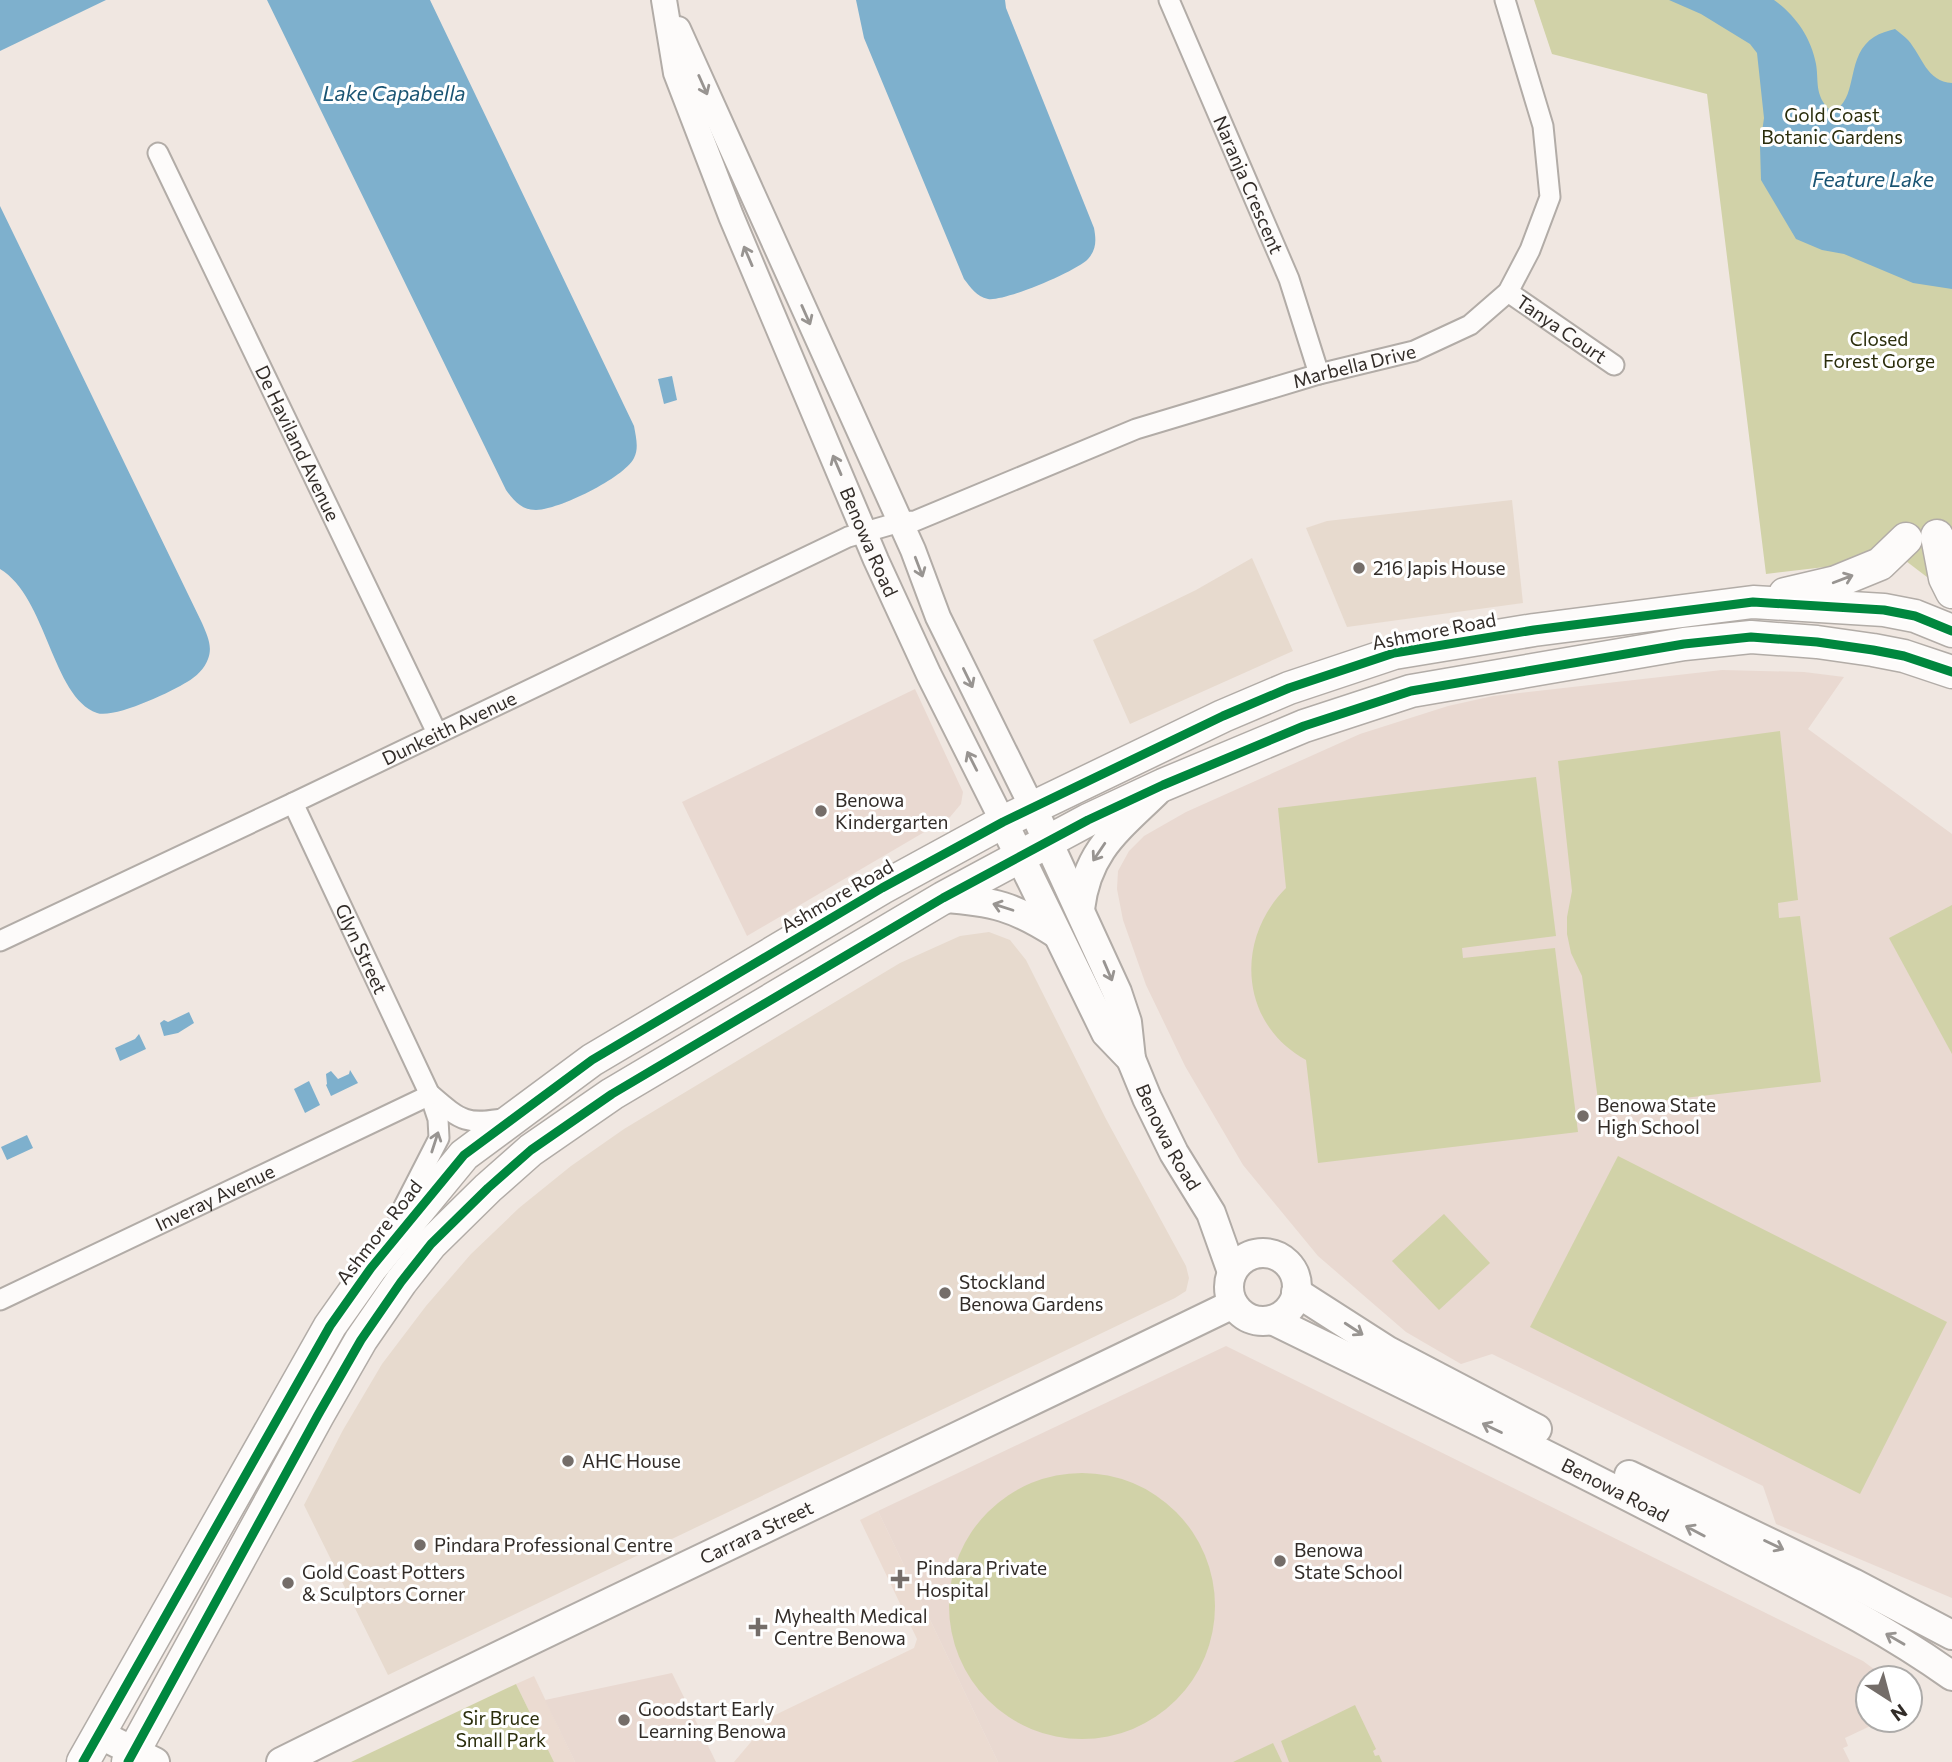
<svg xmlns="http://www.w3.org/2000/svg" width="1952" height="1762" font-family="Commissioner,sans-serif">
  <rect width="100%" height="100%" fill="#f0e7e1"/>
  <g fill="#e7dace">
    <path d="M1512,500L1523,603L1347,627L1306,528L1327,521Z"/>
    <path d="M1252,558L1293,651L1130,724L1093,640L1196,590Z"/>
    <path d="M989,932L1010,940L1026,960L1106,1119L1186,1266L1189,1278L1186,1291L1175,1298L388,1675L304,1505L343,1430L382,1364L426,1306L471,1254L519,1208L571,1166L624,1129L900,963L960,936Z"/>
  </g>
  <g fill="#ebdbd1">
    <path d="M878,1511L998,1762H734L773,1716L914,1648L917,1639L860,1520Z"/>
    <path d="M534,1676L575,1762H554L516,1684Z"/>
  </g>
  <g fill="#e9d9d1">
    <path d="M1722,670L1804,672L1844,677L1808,729L1952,834V1598L1776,1524L1763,1486L1492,1354L1461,1364L1406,1332L1318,1256L1243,1165L1185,1066L1146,985L1123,920L1117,889L1118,871L1129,851L1144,836L1186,812L1360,734L1448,706L1493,696Z"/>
    <path d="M915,689L963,792L961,804L950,817L747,936L682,802Z"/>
    <path d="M1226,1346L1863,1661L1886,1678H1868V1720H1883L1845,1738L1848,1746L1843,1748L1850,1762H998L878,1511Z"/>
    <path d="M672,1673L716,1762H575L545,1700Z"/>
  </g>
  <g fill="#d1d2a8">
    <path d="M1534,0H1952V592L1944,590L1902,558L1766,574L1707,94L1552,54Z"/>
    <path d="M1780,731L1798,900L1778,903L1779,918L1800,916L1821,1082L1599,1108L1582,976L1571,953L1567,934V917L1572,891L1558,761Z"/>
    <path d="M1536,777L1556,936L1462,948L1463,958L1555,948L1578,1132L1318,1163L1306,1060C1239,1023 1235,939 1286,888L1278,808Z"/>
    <path d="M1952,905V1054L1889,938Z"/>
    <path d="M1618,1156L1947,1322L1860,1494L1530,1327Z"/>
    <path d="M1444,1214L1490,1263L1439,1310L1392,1261Z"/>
    <circle cx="1082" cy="1606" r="133"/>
    <path d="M516,1684L554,1762H351Z"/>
    <path d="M1355,1705L1376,1749L1373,1751L1375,1756L1379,1755L1382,1762H1289L1281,1741Z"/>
    <path d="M1273,1743L1282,1762H1233Z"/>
  </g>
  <g fill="#7eb0cd">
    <path d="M0,0H106L0,51Z"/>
    <path d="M267,0H430L634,426C636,437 639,449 634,458C624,478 558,510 536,510C522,510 514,501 506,490Z"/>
    <path d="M856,0H1005L1006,8L1094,228C1096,239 1097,249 1088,259C1077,271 1004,302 988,299C976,296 971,288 964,279L864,38Z"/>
    <path d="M1669,0H1774C1795,15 1811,37 1816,64C1819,81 1814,95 1830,110L1837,109C1858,94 1846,55 1874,37C1880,33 1888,31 1895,29C1899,32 1904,36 1908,40C1922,56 1927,82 1952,83V289L1913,283L1844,254L1822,250L1796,239L1761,180L1760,146L1764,118L1757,53L1750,44L1701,14Z"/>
    <path d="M0,206L202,623C207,635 213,646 208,659C205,668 196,677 187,682C171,692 114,719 97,713C52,697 47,597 0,569Z"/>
    <path d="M672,376L677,400L664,404L658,379Z"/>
    <path d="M189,1012L194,1023L178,1033L164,1036L160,1023L164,1020L168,1022Z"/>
    <path d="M139,1034L146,1049L120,1061L115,1048L135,1039Z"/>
    <path d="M350,1070L358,1083L331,1096L326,1085L327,1084L326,1074L331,1071L338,1079L349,1074Z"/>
    <path d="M309,1081L320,1105L305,1113L294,1089Z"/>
    <path d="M27,1135L33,1148L7,1160L1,1147Z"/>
  </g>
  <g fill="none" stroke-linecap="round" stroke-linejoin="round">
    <defs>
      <g id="minor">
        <path id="s1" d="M1169,0L1289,279L1319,374"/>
        <path id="s2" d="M158,153L437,733"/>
        <path id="s3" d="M1508,292L1614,365"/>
        <path id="s4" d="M293,803L430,1095L438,1119L439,1138L399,1216"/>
        <path id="s5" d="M0,941L293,803L848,537L900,522L915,521L1136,429L1319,374L1414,351L1470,325L1508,292L1530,250L1550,197L1543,126L1505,0"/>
        <path d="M431,1095C462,1122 467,1125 507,1118"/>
        <path id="s6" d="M0,1300L430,1095"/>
      </g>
      <g id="tertiary">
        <path id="s7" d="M664,0L676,73L731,216L876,560L929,675L1003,822"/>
        <path d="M678,29L913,550L938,617L1032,807"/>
      </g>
      <g id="secondary">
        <path id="s8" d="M1032,807L1117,992L1127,1022L1131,1059L1147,1098L1174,1153L1211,1213L1232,1272"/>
        <path d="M1003,822L1106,1033L1131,1059"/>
        <path d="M943,898C993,901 1015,907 1057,934"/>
        <path d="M1080,909C1087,851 1117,830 1156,792"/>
        <circle cx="1263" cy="1287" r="34"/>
        <path d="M1296,1292L1388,1351L1537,1429"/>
        <path id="s9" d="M1272,1320C1423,1394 1574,1467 1722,1545C1800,1586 1881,1625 1952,1676"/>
        <path d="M1629,1475L1853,1583L1952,1635"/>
        <path d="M99,1734L155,1762"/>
        <path id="s10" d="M281,1762C597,1606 916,1458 1233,1304"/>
      </g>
      <g id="primary">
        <path d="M1937,536L1945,578L1952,592"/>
        <path d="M1785,594L1836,582L1880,564L1906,539"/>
        <path d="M83,1762L330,1326L371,1268L464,1155L592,1060L882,888L1003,822L1223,716L1289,688L1394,653L1534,630L1753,602L1884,610L1915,616L1952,631"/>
        <path d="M128,1762L318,1415L361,1340L401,1282L431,1244L488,1188L531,1150L612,1094L943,898L1088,820L1163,785L1304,726L1411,691L1684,644L1751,637L1817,642L1873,650L1904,656L1952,672"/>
      </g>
    </defs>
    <use href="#minor" stroke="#b2aca7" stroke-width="23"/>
    <use href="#tertiary" stroke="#b2aca7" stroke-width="28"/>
    <use href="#secondary" stroke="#b2aca7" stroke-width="32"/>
    <use href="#primary" stroke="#b2aca7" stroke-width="35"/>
    <use href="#minor" stroke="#fdfbfa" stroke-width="19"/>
    <use href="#tertiary" stroke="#fdfbfa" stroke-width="24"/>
    <use href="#secondary" stroke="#fdfbfa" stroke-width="28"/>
    <use href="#primary" stroke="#fdfbfa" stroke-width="32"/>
    <defs>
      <g id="cycleway">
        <path d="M83,1762L330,1326L371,1268L464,1155L592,1060L882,888L1003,822L1223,716L1289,688L1394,653L1534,630L1753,602L1884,610L1915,616L1952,631"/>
        <path d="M128,1762L318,1415L361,1340L401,1282L431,1244L488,1188L531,1150L612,1094L943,898L1088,820L1163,785L1304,726L1411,691L1684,644L1751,637L1817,642L1873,650L1904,656L1952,672"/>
      </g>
    </defs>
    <use href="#cycleway" stroke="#fff" stroke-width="13"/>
    <use href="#cycleway" stroke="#00873e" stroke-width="9"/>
  </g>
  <defs><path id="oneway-shaft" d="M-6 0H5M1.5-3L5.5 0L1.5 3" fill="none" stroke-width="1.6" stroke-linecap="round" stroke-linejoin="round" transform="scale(1.75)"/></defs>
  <g stroke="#989491">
    <use href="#oneway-shaft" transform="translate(703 85) rotate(66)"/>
    <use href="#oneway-shaft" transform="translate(748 256) rotate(-113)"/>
    <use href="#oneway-shaft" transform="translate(806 315) rotate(66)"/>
    <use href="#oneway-shaft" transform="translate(837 465) rotate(-113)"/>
    <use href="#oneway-shaft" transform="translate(919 567) rotate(69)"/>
    <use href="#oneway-shaft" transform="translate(1843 579) rotate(-21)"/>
    <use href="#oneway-shaft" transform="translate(968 678) rotate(64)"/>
    <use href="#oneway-shaft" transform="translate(972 761) rotate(-117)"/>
    <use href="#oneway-shaft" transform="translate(1099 852) rotate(124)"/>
    <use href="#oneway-shaft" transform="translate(1003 907) rotate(-162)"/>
    <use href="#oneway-shaft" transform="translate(1108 971) rotate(67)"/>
    <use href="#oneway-shaft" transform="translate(435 1142) rotate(-72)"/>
    <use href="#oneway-shaft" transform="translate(1354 1329) rotate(33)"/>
    <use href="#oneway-shaft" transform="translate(1492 1428) rotate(-154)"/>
    <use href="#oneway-shaft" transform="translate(1695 1531) rotate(-152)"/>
    <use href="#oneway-shaft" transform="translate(1774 1545) rotate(26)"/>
    <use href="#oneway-shaft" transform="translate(1895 1639) rotate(-150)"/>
  </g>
  <g fill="#746d69" stroke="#fff" stroke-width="2.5">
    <circle cx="1359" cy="568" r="7"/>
    <circle cx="821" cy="811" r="7"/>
    <circle cx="1583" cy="1116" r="7"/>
    <circle cx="945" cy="1293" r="7"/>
    <circle cx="568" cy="1461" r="7"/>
    <circle cx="420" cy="1545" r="7"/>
    <circle cx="1280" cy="1561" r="7"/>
    <path d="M896.5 1568.5h7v7h7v7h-7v7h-7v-7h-7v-7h7z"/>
    <circle cx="288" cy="1583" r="7"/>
    <path d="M754.5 1616.5h7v7h7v7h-7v7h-7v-7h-7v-7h7z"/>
    <circle cx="624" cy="1720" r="7"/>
  </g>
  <g text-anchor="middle" stroke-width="6" stroke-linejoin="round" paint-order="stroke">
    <g font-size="19" fill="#2b2e0c" stroke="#fff">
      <text x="1832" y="122">Gold Coast<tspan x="1832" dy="22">Botanic Gardens</tspan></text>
      <text x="1879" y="346">Closed<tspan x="1879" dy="22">Forest Gorge</tspan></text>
      <text x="501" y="1725">Sir Bruce<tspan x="501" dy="22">Small Park</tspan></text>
    </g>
    <g font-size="19" fill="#322c28" stroke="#fff">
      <text dy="7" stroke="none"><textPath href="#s1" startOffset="201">Naranja Crescent</textPath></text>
      <text dy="7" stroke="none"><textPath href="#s3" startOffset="65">Tanya Court</textPath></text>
      <text dy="7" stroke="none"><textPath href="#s5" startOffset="1475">Marbella Drive</textPath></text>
      <text dy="7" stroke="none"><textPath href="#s2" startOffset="322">De Haviland Avenue</textPath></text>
      <text dy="7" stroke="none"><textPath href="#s7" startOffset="581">Benowa Road</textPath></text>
      <text transform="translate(1434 631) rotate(-11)" y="7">Ashmore Road</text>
      <text dy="7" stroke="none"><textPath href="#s5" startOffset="497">Dunkeith Avenue</textPath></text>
      <text transform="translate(837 896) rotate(-30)" y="7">Ashmore Road</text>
      <text dy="7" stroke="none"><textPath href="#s4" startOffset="161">Glyn Street</textPath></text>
      <text dy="7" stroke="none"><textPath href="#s8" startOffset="359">Benowa Road</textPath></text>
      <text dy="7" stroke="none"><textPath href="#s6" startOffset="238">Inveray Avenue</textPath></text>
      <text transform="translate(379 1232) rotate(-52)" y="7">Ashmore Road</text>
      <text dy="7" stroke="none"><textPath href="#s9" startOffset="383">Benowa Road</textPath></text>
      <text dy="7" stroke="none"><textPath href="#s10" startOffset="528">Carrara Street</textPath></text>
    </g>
    <g font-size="19" fill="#322c28" stroke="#fff" text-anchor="start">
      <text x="1373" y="575">216 Japis House</text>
      <text x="835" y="807">Benowa<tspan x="835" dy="22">Kindergarten</tspan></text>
      <text x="1597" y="1112">Benowa State<tspan x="1597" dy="22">High School</tspan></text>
      <text x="959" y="1289">Stockland<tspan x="959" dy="22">Benowa Gardens</tspan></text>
      <text x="582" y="1468">AHC House</text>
      <text x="434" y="1552">Pindara Professional Centre</text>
      <text x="1294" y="1557">Benowa<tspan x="1294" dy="22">State School</tspan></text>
      <text x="916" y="1575">Pindara Private<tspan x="916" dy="22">Hospital</tspan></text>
      <text x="302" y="1579">Gold Coast Potters<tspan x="302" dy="22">&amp; Sculptors Corner</tspan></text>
      <text x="774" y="1623">Myhealth Medical<tspan x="774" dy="22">Centre Benowa</tspan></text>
      <text x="638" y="1716">Goodstart Early<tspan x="638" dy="22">Learning Benowa</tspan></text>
    </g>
    <g font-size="21" font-style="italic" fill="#1a5473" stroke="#fff">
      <text x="394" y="101">Lake Capabella</text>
      <text x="1873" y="187">Feature Lake</text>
    </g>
  </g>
  <g transform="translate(1889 1699) rotate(144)"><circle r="33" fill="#ffffff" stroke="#adaba9" stroke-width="2"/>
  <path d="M0-5L12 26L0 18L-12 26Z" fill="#746d69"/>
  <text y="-10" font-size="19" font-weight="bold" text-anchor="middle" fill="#322c28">N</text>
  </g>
</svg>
